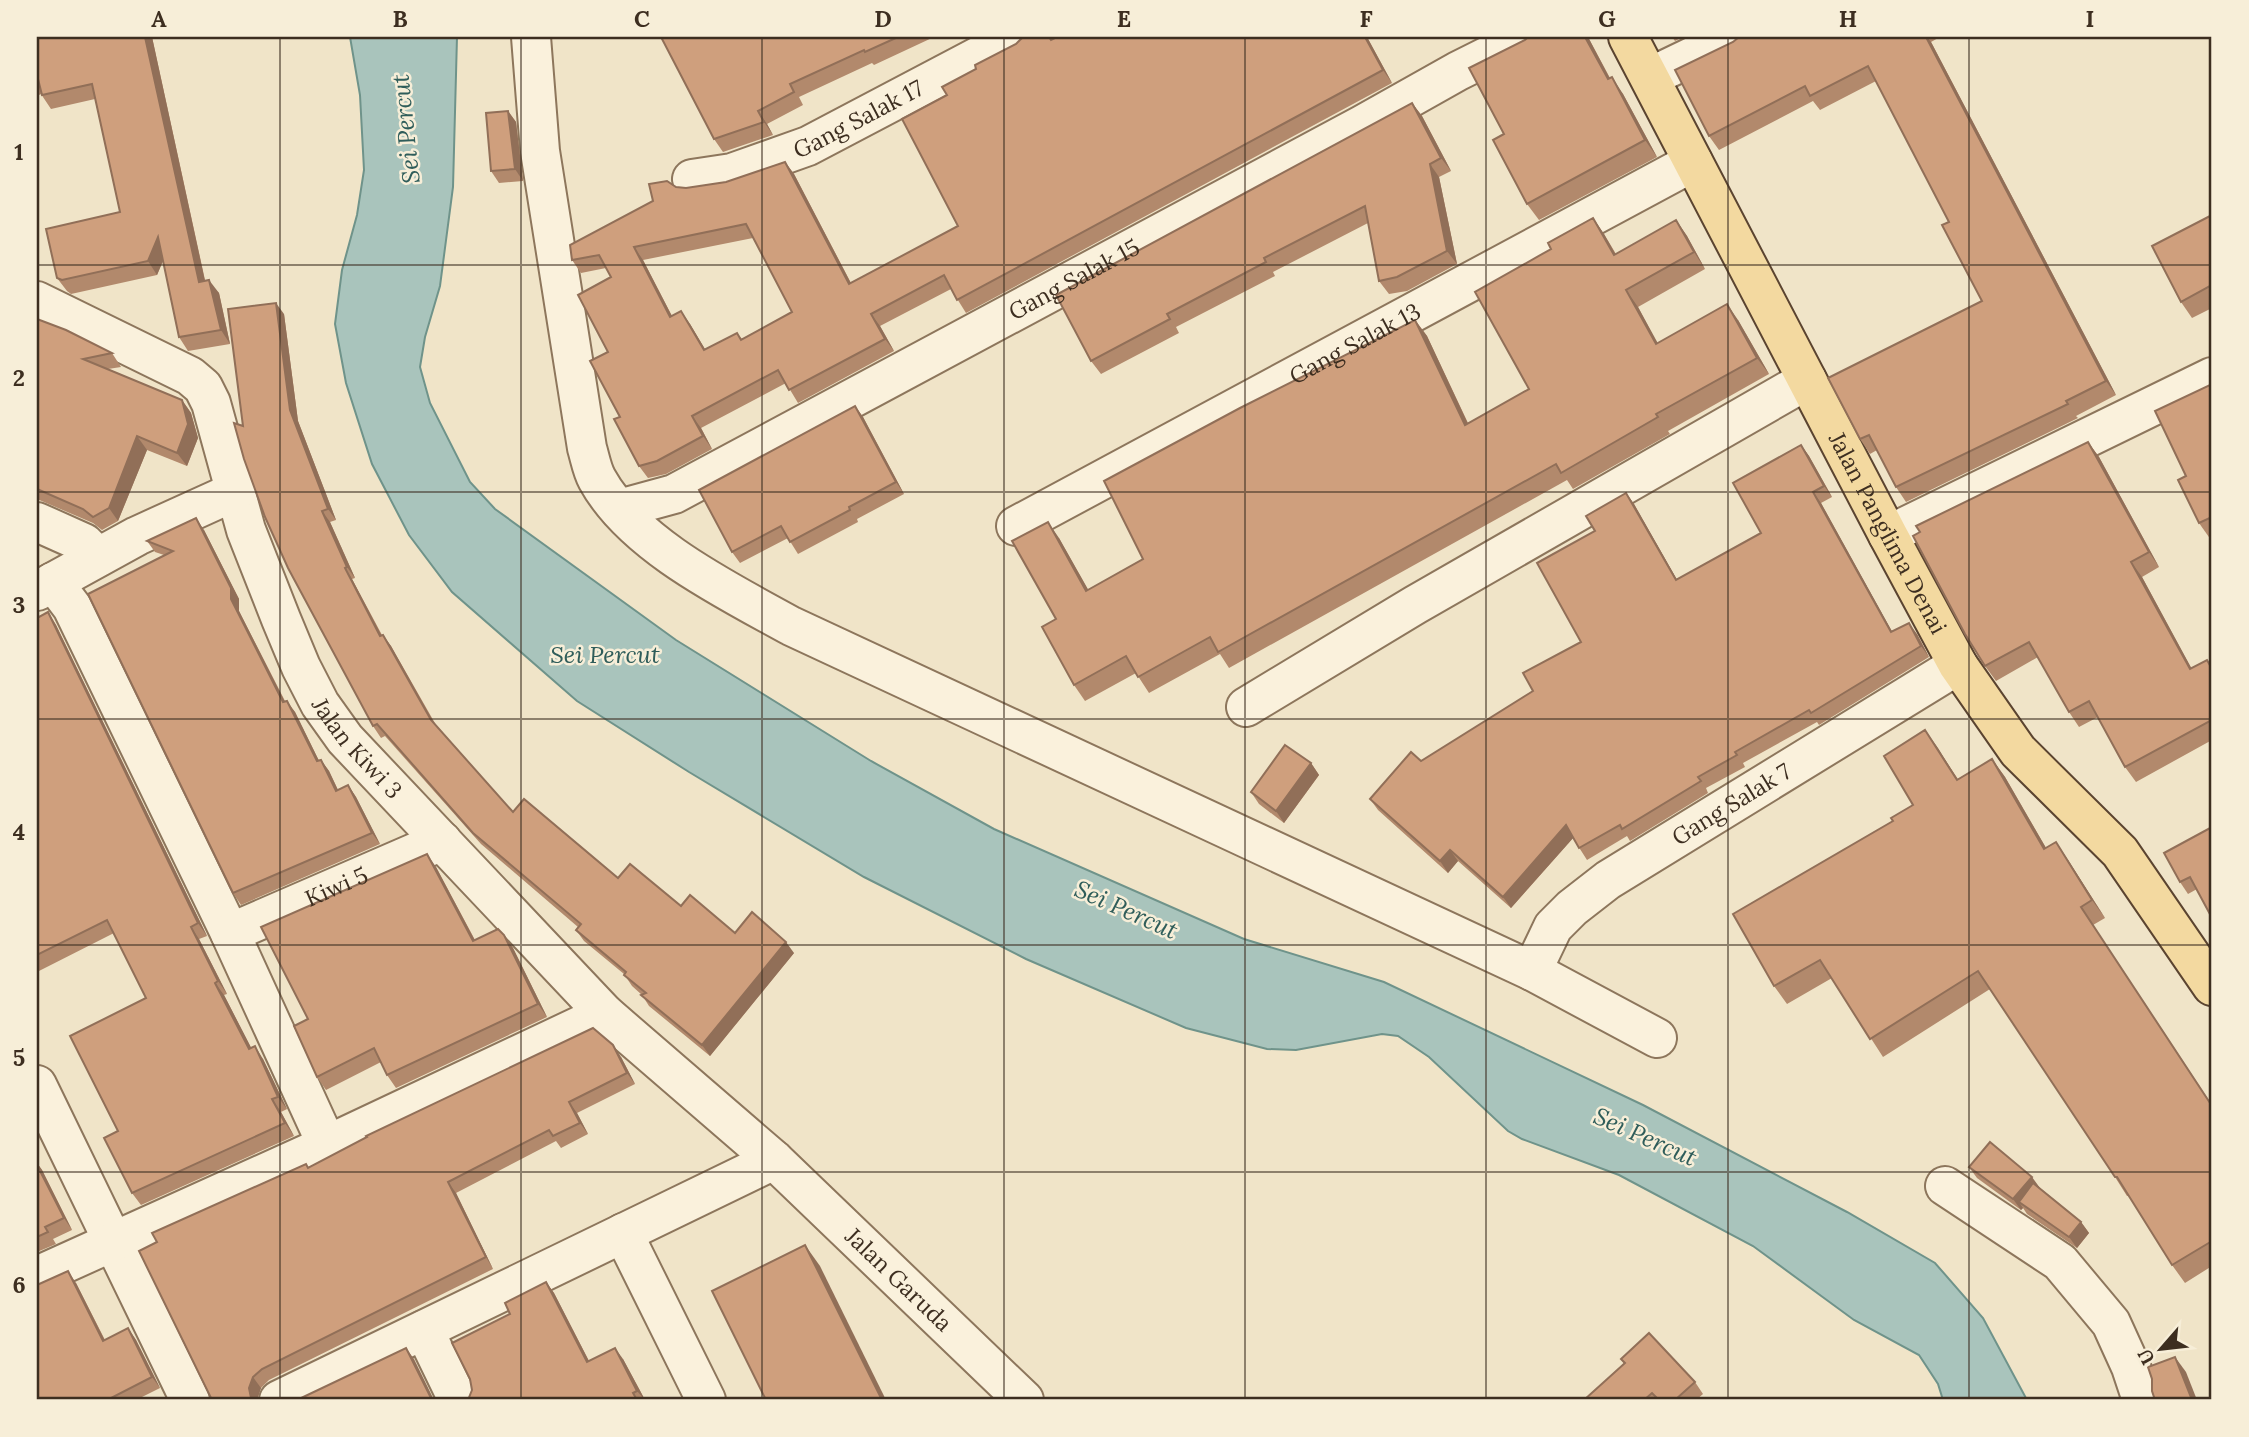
<svg xmlns="http://www.w3.org/2000/svg" width="2249" height="1437" font-family="Lora,serif">
  <rect width="100%" height="100%" fill="#f0e4c8"/>
  <path fill="#a9c4bc" stroke="#6f938a" stroke-width="2" d="M350,37H457L453,187L440,286L425,337L420,367L430,403L470,482L495,509L676,640L871,761L994,829L1244,939L1384,982L1643,1105L1847,1212L1935,1263L1983,1318L2027,1400H1943L1938,1384L1919,1355L1854,1320L1753,1246L1619,1175L1522,1139L1508,1131L1429,1057L1398,1036L1382,1034L1296,1050L1267,1049L1186,1028L1026,959L864,877L689,772L577,701L452,592L409,535L372,464L346,383L335,324L342,270L357,215L364,170L360,95Z"/>
  <g fill="none" stroke-linecap="round" stroke-linejoin="round">
    <defs>
      <g id="minor">
        <path d="M531,37L540,151L587,448C590,458 592,470 597,479C633,545 728,591 791,626L1532,971L1657,1038"/>
        <path d="M1650,77L1733,37"/>
        <path id="s1" d="M692,179L732,173L808,146L1015,37"/>
        <path id="s2" d="M37,301L190,376L203,387L211,403L246,530L281,619L301,667L320,704L345,739L605,1014L774,1160L1024,1400"/>
        <path id="s3" d="M619,509L674,494L1362,125L1458,71L1526,37"/>
        <path d="M37,522L84,543L98,557"/>
        <path id="s4" d="M1016,526L1693,162"/>
        <path d="M1888,535L2212,377"/>
        <path d="M53,582L72,607L230,933L327,1145"/>
        <path d="M37,591L137,536L236,491"/>
        <path d="M1246,707L1415,605L1807,380"/>
        <path id="s5" d="M230,933L442,841"/>
        <path id="s6" d="M1532,971L1553,927L1572,908L1608,880L1958,665"/>
        <path d="M37,1085L190,1400"/>
        <path d="M1945,1186L2060,1262L2111,1323L2131,1367L2142,1400"/>
        <path d="M623,1233L706,1400"/>
        <path d="M37,1276L327,1145L605,1014"/>
        <path d="M424,1330L458,1400"/>
        <path d="M279,1400L774,1160"/>
      </g>
      <g id="major">
        <path id="s7" d="M1628,37L1888,535L1958,665L2018,751L2120,852L2212,986"/>
      </g>
    </defs>
    <use href="#minor" stroke="#8d765c" stroke-width="42"/>
    <use href="#major" stroke="#5b4430" stroke-width="42"/>
    <use href="#minor" stroke="#faf1dc" stroke-width="38"/>
    <use href="#major" stroke="#f3d9a0" stroke-width="38"/>
  </g>
  <g fill="#b2896c" fill-rule="evenodd">
    <path d="M152,37L205,280L219,293L230,344L188,351L179,337L163,261L157,275L71,294L67,291L57,278L120,212L95,99L51,109L41,94L37,96V38Z"/>
    <path d="M661,37H934L874,65L872,63L799,97L803,105L767,124L773,135L723,152L714,139Z"/>
    <path d="M1050,37L1052,39L1057,37H1367L1392,83L966,313L951,289L880,326L894,351L798,403L786,383L701,428L712,449L666,474L648,478L639,466L620,417L608,352L611,277L606,268L581,273L572,260L653,201L676,187L686,188L726,182L785,162L794,174L851,283L958,226L947,95L976,69L1026,38ZM753,238L792,312L742,339L737,333L705,349L690,324L672,316L643,260Z"/>
    <path d="M1588,37L1610,78L1623,94L1657,157L1539,220L1527,204Z"/>
    <path d="M1672,37H1683L1675,41Z"/>
    <path d="M1739,37H1940L1931,42L2116,395L2076,416L2078,418L1906,502L1896,487L1877,450L1870,454L1860,439L1982,301L1949,222L1876,81L1820,110L1813,101L1719,150L1709,136L1733,42Z"/>
    <path d="M1412,103L1422,116L1451,171L1439,177L1457,264L1407,291L1389,294L1379,281L1368,223L1273,272L1275,276L1176,327L1179,333L1101,374L1091,361Z"/>
    <path d="M508,111L516,122L523,181L499,183L491,171Z"/>
    <path d="M2212,215V308L2192,318L2181,302Z"/>
    <path d="M1593,218L1604,234L1616,254L1676,220L1687,236L1705,269L1638,307L1657,343L1738,320L1769,374L1668,431L1670,434L1573,489L1567,480L1229,668L1220,654L1149,693L1136,673L1085,701L1074,685L1056,619L1059,538L1088,590L1143,559L1415,320L1427,336L1468,423L1529,389L1551,249Z"/>
    <path d="M284,314L298,421L336,520L330,522L355,578L352,579L382,635L391,646L436,725L513,812L618,878L681,906L735,933L794,953L710,1056L649,1006L642,995L632,986L624,974L584,941L576,930L578,927L481,844L385,736L381,738L373,726L243,426Z"/>
    <path d="M37,319L112,353L121,367L108,369L182,400L191,413L198,438L187,466L147,450L118,521L102,530L93,523L37,499Z"/>
    <path d="M2212,384V539L2211,540L2199,523L2186,476Z"/>
    <path d="M855,406L863,417L904,494L857,519L858,522L798,554L788,538L740,563L732,552Z"/>
    <path d="M2088,442L2099,457L2159,567L2142,577L2191,668L2212,667V740L2136,782L2125,767L2098,717L2079,727L2069,712L2038,657L1996,681L1985,666Z"/>
    <path d="M1801,445L1809,456L1832,497L1821,503L1892,632L1917,634L1929,657L1819,725L1817,722L1743,763L1745,767L1706,788L1708,793L1630,841L1627,836L1587,860L1573,838L1511,908L1458,861L1448,873L1378,810L1370,799L1421,761L1533,691L1581,642L1595,531L1626,493L1634,504L1677,580L1761,533Z"/>
    <path d="M204,530L239,599V611L285,701L295,712L319,761L321,760L329,771L338,790L348,785L356,797L380,844L241,905L233,893L164,555L155,552L147,541Z"/>
    <path d="M48,612L56,625L207,936L199,939L227,994L224,995L251,1048L263,1059L287,1109L281,1112L294,1136L141,1205L132,1193L118,1131L146,998L114,933L37,972V616V617Z"/>
    <path d="M1925,730L1958,779L1992,759L2005,777L2046,848L2068,860L2105,918L2093,925L2212,1105V1266L2185,1283L2172,1265L2129,1196H2127L2115,1177L1990,989L1883,1057L1832,978L1787,1004L1774,986L1893,821L1913,805Z"/>
    <path d="M1311,763L1319,775L1284,823L1259,804L1251,792Z"/>
    <path d="M2212,827L2197,889L2188,894L2180,882Z"/>
    <path d="M436,867L475,940L504,935L513,948L547,1017L396,1088L387,1075L381,1062L326,1090L317,1077L308,1019Z"/>
    <path d="M621,1057L635,1084L577,1113L588,1134L561,1148L556,1141L456,1193L493,1269L269,1380L261,1388L257,1400H212L308,1167Z"/>
    <path d="M37,1163L42,1170L72,1230L53,1239L56,1244L37,1252Z"/>
    <path d="M1969,1167L2040,1188L2081,1222L2089,1233L2077,1248L2027,1214L2023,1208L2021,1210L1977,1178Z"/>
    <path d="M546,1282L554,1293L589,1361L623,1359L645,1400H468L510,1314Z"/>
    <path d="M76,1283L105,1340L128,1328L136,1340L160,1388L136,1400H37Z"/>
    <path d="M1621,1359L1695,1382L1703,1394L1696,1400H1584L1624,1364Z"/>
  </g>
  <g fill="#916f58">
    <path d="M145,37H152L208,295L199,282Z"/>
    <path d="M1365,37H1367L1392,83L1383,70Z"/>
    <path d="M1585,37H1588L1619,96L1608,79Z"/>
    <path d="M1926,37H1927L1931,42L2116,395L2106,381Z"/>
    <path d="M1612,77L1623,94L1657,157L1645,140Z"/>
    <path d="M1412,103L1422,116L1451,171L1441,158Z"/>
    <path d="M508,111L516,122L523,181L515,169Z"/>
    <path d="M758,111L767,124L773,135L764,122Z"/>
    <path d="M785,162L794,174L858,297L849,284Z"/>
    <path d="M1430,164L1439,177L1457,264L1447,251Z"/>
    <path d="M1593,218L1604,234L1625,271L1614,255Z"/>
    <path d="M1676,220L1687,236L1705,269L1694,252Z"/>
    <path d="M158,237L167,251L157,275L148,261Z"/>
    <path d="M634,247L643,260L679,330L670,317Z"/>
    <path d="M209,280L219,293L230,344L221,330Z"/>
    <path d="M1626,290L1638,307L1667,360L1656,344Z"/>
    <path d="M276,303L284,314L298,421L336,520L328,509L290,410Z"/>
    <path d="M1727,304L1738,320L1769,374L1757,358Z"/>
    <path d="M681,311L690,324L713,363L704,350Z"/>
    <path d="M871,314L880,326L894,351L885,339Z"/>
    <path d="M1415,320L1427,336L1476,441L1465,425Z"/>
    <path d="M182,400L191,413L198,438L187,466L177,453Z"/>
    <path d="M855,406L863,417L904,494L896,482Z"/>
    <path d="M692,416L701,428L712,449L703,436Z"/>
    <path d="M137,436L147,450L118,521L109,508Z"/>
    <path d="M2088,442L2099,457L2159,567L2149,552Z"/>
    <path d="M1801,445L1809,456L1832,497L1824,486Z"/>
    <path d="M1813,492L1821,503L1899,644L1891,632Z"/>
    <path d="M1626,493L1634,504L1684,592L1676,580Z"/>
    <path d="M322,511L330,522L355,578L347,567Z"/>
    <path d="M196,518L204,530L239,599V611L291,714L283,702L231,599Z"/>
    <path d="M1048,522L1059,538L1098,607L1086,591Z"/>
    <path d="M2131,562L2142,577L2200,684L2190,669Z"/>
    <path d="M345,568L352,579L388,648L380,636Z"/>
    <path d="M48,612L56,625L207,936L198,923Z"/>
    <path d="M1909,623L1917,634L1929,657L1921,646Z"/>
    <path d="M383,635L391,646L439,732L431,720Z"/>
    <path d="M287,701L295,712L325,773L317,761Z"/>
    <path d="M1925,730L1938,748L1969,798L1957,780Z"/>
    <path d="M1992,759L2005,777L2057,867L2044,849Z"/>
    <path d="M321,760L329,771L344,803L336,791Z"/>
    <path d="M1311,763L1319,775L1284,823L1276,811Z"/>
    <path d="M348,785L356,797L380,844L372,833Z"/>
    <path d="M1566,825L1574,837L1511,908L1503,897Z"/>
    <path d="M2056,842L2068,860L2105,918L2092,900Z"/>
    <path d="M1450,850L1458,861L1448,873L1440,861Z"/>
    <path d="M427,854L436,867L482,954L473,941Z"/>
    <path d="M191,927L199,939L227,994L218,981Z"/>
    <path d="M504,935L513,948L547,1017L538,1004Z"/>
    <path d="M786,942L794,953L710,1056L702,1045Z"/>
    <path d="M215,983L224,995L258,1061L249,1049Z"/>
    <path d="M613,1045L621,1057L635,1084L627,1073Z"/>
    <path d="M255,1046L263,1059L287,1109L278,1097Z"/>
    <path d="M272,1099L281,1112L294,1136L285,1123Z"/>
    <path d="M569,1102L577,1113L588,1134L580,1123Z"/>
    <path d="M37,1163L42,1170L72,1230L64,1218Z"/>
    <path d="M2032,1177L2040,1188L2019,1202L2023,1208L2021,1210L2013,1199Z"/>
    <path d="M448,1182L456,1193L493,1269L486,1257Z"/>
    <path d="M2081,1222L2089,1233L2077,1248L2069,1237Z"/>
    <path d="M805,1245L820,1266L886,1400H882Z"/>
    <path d="M68,1271L76,1283L111,1353L103,1341Z"/>
    <path d="M546,1282L554,1293L595,1373L587,1362Z"/>
    <path d="M128,1328L136,1340L160,1388L152,1377Z"/>
    <path d="M406,1348L414,1359L434,1400H432Z"/>
    <path d="M615,1348L623,1359L645,1400L637,1391Z"/>
    <path d="M2175,1357L2186,1372L2197,1400H2192Z"/>
    <path d="M253,1377L261,1388L257,1400H253L251,1398L249,1388Z"/>
  </g>
  <g fill="#cf9f7d" stroke="#916f58" stroke-width="2" fill-rule="evenodd">
    <path d="M44,37H145L199,282L209,280L221,330L179,337L158,237L148,261L62,280L57,278L46,229L120,212L92,84L42,95L38,79H37V38Z"/>
    <path d="M661,37H898L865,52L864,50L790,84L794,92L758,111L764,122L714,139Z"/>
    <path d="M1023,37L1026,38L1028,37H1049L1051,40L1057,37H1365L1383,70L957,300L944,275L871,314L885,339L789,390L778,370L692,416L703,436L657,461L639,466L614,419L620,417L590,361L608,352L578,295L611,277L599,255L572,260L570,245L653,201L649,184L667,181L676,187L686,188L726,182L785,162L849,284L958,226L902,119L947,95L942,87L976,69L975,65L1016,44ZM746,224L792,312L741,340L737,333L704,350L681,311L670,317L634,247Z"/>
    <path d="M1528,37H1585L1608,79L1612,77L1645,140L1527,204L1493,140L1504,134L1469,68L1525,40Z"/>
    <path d="M1739,37H1926L2106,381L2066,401L2068,404L1896,487L1869,435L1860,439L1828,378L1982,301L1942,225L1949,222L1868,66L1810,96L1805,86L1709,136L1675,70L1733,42Z"/>
    <path d="M1412,103L1441,158L1430,164L1447,251L1397,277L1379,281L1365,206L1264,258L1266,262L1167,314L1170,319L1091,361L1056,295Z"/>
    <path d="M508,111L515,169L491,171L486,113Z"/>
    <path d="M2212,215V285L2181,302L2152,246Z"/>
    <path d="M1593,218L1614,255L1676,220L1694,252L1626,290L1656,344L1727,304L1757,358L1656,414L1658,417L1561,473L1556,464L1218,652L1210,637L1138,677L1126,656L1074,685L1042,627L1056,619L1012,541L1048,522L1086,591L1143,559L1104,481L1240,408L1415,320L1465,425L1529,389L1475,292L1551,249L1548,243Z"/>
    <path d="M276,303L290,410L328,509L322,511L347,567L345,568L380,636L383,635L431,720L513,812L524,799L618,878L630,864L681,906L690,895L735,933L752,912L786,942L702,1045L641,995L646,993L624,975L626,972L576,930L581,924L473,833L377,724L373,726L288,568L265,517L244,459L234,423L243,426L228,309Z"/>
    <path d="M37,319L66,330L112,353L83,359L182,400L188,424L177,453L137,436L109,508L93,517L83,509L37,489Z"/>
    <path d="M2212,384V517L2199,523L2178,480L2186,476L2155,411Z"/>
    <path d="M855,406L896,482L849,507L850,510L790,542L781,526L732,552L699,490Z"/>
    <path d="M2088,442L2149,552L2131,562L2190,669L2207,660L2212,669V720L2125,767L2089,701L2069,712L2029,642L1985,666L1965,634L1913,536L1920,532L1916,526Z"/>
    <path d="M1801,445L1824,486L1813,492L1891,632L1909,623L1921,646L1811,713L1809,710L1735,752L1737,755L1698,777L1701,781L1622,829L1620,825L1579,848L1566,825L1503,897L1450,850L1440,861L1370,799L1411,752L1421,761L1533,691L1523,673L1581,642L1537,563L1595,531L1586,516L1626,493L1676,580L1761,533L1733,483Z"/>
    <path d="M196,518L231,588V599L283,702L287,701L317,761L321,760L336,791L348,785L372,833L233,893L88,594L173,551L147,541Z"/>
    <path d="M48,612L198,923L191,927L218,981L215,983L249,1049L255,1046L278,1097L272,1099L285,1123L132,1193L104,1138L118,1131L70,1036L146,998L107,920L37,955V618Z"/>
    <path d="M1925,730L1957,780L1992,759L2044,849L2056,842L2092,900L2081,907L2212,1106V1241L2172,1265L2117,1177H2115L1978,971L1870,1039L1820,960L1774,986L1733,914L1893,821L1891,818L1913,805L1884,756Z"/>
    <path d="M1285,745L1311,763L1276,811L1251,792Z"/>
    <path d="M2212,827V918L2190,877L2180,882L2164,853Z"/>
    <path d="M427,854L473,941L498,929L504,935L538,1004L387,1075L374,1048L317,1077L294,1026L308,1019L261,927Z"/>
    <path d="M593,1028L613,1045L627,1073L569,1102L580,1123L553,1136L549,1130L448,1182L486,1257L262,1369L253,1377L249,1388L251,1398L254,1400H212L139,1251L157,1242L152,1233L306,1164L308,1168L367,1137L366,1136Z"/>
    <path d="M1990,1142L2032,1177L2013,1199L1969,1167Z"/>
    <path d="M37,1165L64,1218L45,1227L48,1232L37,1237Z"/>
    <path d="M2033,1183L2081,1222L2069,1237L2019,1202Z"/>
    <path d="M805,1245L882,1400H766L712,1291Z"/>
    <path d="M68,1271L103,1341L128,1328L152,1377L109,1399L110,1400H37V1285Z"/>
    <path d="M546,1282L587,1362L615,1348L637,1391L633,1393L637,1400H468L472,1390L470,1379L452,1343L510,1314L505,1303Z"/>
    <path d="M1649,1333L1695,1382L1675,1400H1659L1652,1393L1644,1400H1584L1625,1363L1621,1359Z"/>
    <path d="M406,1348L432,1400H297Z"/>
    <path d="M2175,1357L2192,1400H2155L2152,1391V1379L2148,1367Z"/>
  </g>
  <path fill="none" stroke="#3d2e20" stroke-width="2" stroke-opacity="0.55" d="M280,37V1400M521,37V1400M762,37V1400M1004,37V1400M1245,37V1400M1486,37V1400M1728,37V1400M1969,37V1400M37,265H2212M37,492H2212M37,719H2212M37,945H2212M37,1172H2212"/>
  <g text-anchor="middle" stroke-width="5" stroke-linejoin="round" paint-order="stroke">
    <g font-size="23" fill="#3d2e20" stroke="#f7eed8">
      <text dy="8" stroke="none"><textPath href="#s1" startOffset="178">Gang Salak 17</textPath></text>
      <text dy="8" stroke="none"><textPath href="#s3" startOffset="511">Gang Salak 15</textPath></text>
      <text dy="8" stroke="none"><textPath href="#s4" startOffset="385">Gang Salak 13</textPath></text>
      <text dy="8" stroke="none"><textPath href="#s7" startOffset="560">Jalan Panglima Denai</textPath></text>
      <text dy="8" stroke="none"><textPath href="#s2" startOffset="584">Jalan Kiwi 3</textPath></text>
      <text dy="8" stroke="none"><textPath href="#s6" startOffset="266">Gang Salak 7</textPath></text>
      <text dy="8" stroke="none"><textPath href="#s5" startOffset="116">Kiwi 5</textPath></text>
      <text dy="8" stroke="none"><textPath href="#s2" startOffset="1344">Jalan Garuda</textPath></text>
    </g>
    <g font-size="24" font-style="italic" fill="#2f5d5a" stroke="#f7eed8">
      <text transform="translate(406 129) rotate(-96)" y="8">Sei Percut</text>
      <text x="605" y="663">Sei Percut</text>
      <text transform="translate(1126 910) rotate(24)" y="8">Sei Percut</text>
      <text transform="translate(1645 1137) rotate(24)" y="8">Sei Percut</text>
    </g>
  </g>
  <rect width="2249" height="1437" fill="none" stroke="#f7eed8" stroke-width="77"/>
  <g transform="translate(2161 1349) rotate(242)" stroke="#f7eed8" stroke-width="5" paint-order="stroke">
  <path d="M0-5L12 26L0 18L-12 26Z" fill="#3d2e20"/>
  <text y="-10" font-size="19" font-weight="bold" text-anchor="middle" fill="#3d2e20">U</text>
  </g>
  <rect x="38" y="38" width="2172" height="1360" fill="none" stroke="#3d2e20" stroke-width="2.5"/>
  <g font-size="23" text-anchor="middle" font-weight="bold" fill="#3d2e20">
    <text x="159" y="27">A</text>
    <text x="400" y="27">B</text>
    <text x="642" y="27">C</text>
    <text x="883" y="27">D</text>
    <text x="1124" y="27">E</text>
    <text x="1366" y="27">F</text>
    <text x="1607" y="27">G</text>
    <text x="1848" y="27">H</text>
    <text x="2090" y="27">I</text>
    <text x="19" y="160">1</text>
    <text x="19" y="386">2</text>
    <text x="19" y="613">3</text>
    <text x="19" y="840">4</text>
    <text x="19" y="1066">5</text>
    <text x="19" y="1293">6</text>
  </g>
</svg>
